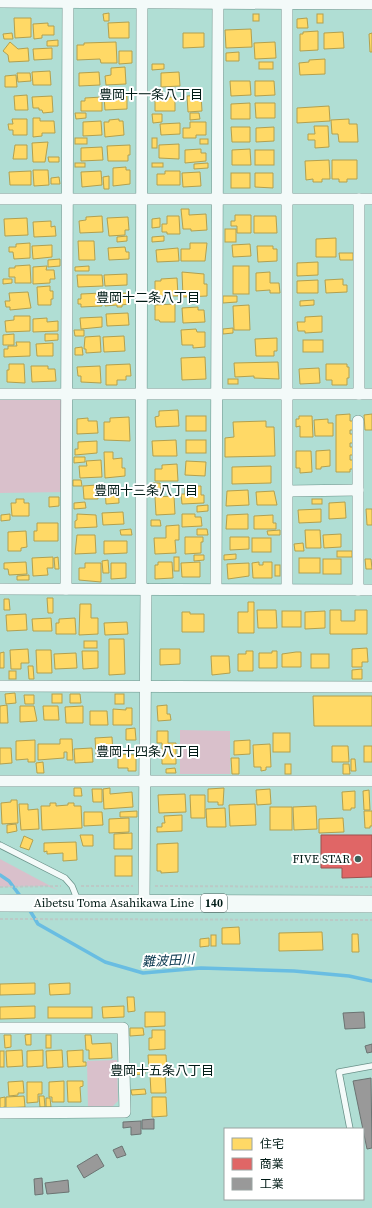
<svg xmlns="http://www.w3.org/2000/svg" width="372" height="1208" font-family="'Source Serif 4','Noto Sans JP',serif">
  <rect width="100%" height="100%" fill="#b0ded4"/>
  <g fill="#d9c0cb">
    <path d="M66,393V492L0,493V394Z"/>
    <path d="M180,730L230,731V774H180Z"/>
    <path d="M0,859L58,890L47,886L0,887Z"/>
    <path d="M117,1060L118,1101L111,1108H88L87,1061Z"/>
  </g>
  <g fill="#ffd966" stroke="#b3a04e">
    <path d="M109,13V21H104L103,14Z"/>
    <rect x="253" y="14" width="6" height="7"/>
    <rect x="317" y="14" width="6" height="9"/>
    <path d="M14,18H31V37L15,38Z"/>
    <path d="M307,18L308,28H297V19Z"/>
    <path d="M129,22V38H109L108,23Z"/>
    <path d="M48,23V26H54V35H42V38L34,39L33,24Z"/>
    <path d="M251,29L252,47L226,48L225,30Z"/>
    <path d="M318,31V50L300,51V34H303V32Z"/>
    <path d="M343,32L344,48L324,49V33Z"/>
    <path d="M12,33L13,39H4L3,34Z"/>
    <path d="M183,33H204V47L183,48Z"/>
    <path d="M372,33V52H370L369,34Z"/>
    <path d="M58,40V46H47V41Z"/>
    <path d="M10,42L18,49L28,48L29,61L9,62L8,55L3,51Z"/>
    <path d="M116,42L117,63H101L100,59L77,60V45H84V43Z"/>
    <path d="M275,42L276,58L255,59L254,43Z"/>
    <path d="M52,48V59L34,60L33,49Z"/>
    <path d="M119,51H132V63L119,64Z"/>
    <path d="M239,52V61H226V53Z"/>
    <path d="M325,59V74L300,75L299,63L309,62V60Z"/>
    <rect x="259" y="62" width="14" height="7"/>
    <path d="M152,64H164V69L152,70Z"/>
    <path d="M125,67L126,84L106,85L105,76L111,75V68Z"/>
    <path d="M50,71L51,85H33L32,72Z"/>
    <path d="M99,72L100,85L79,86V73Z"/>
    <path d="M179,72L180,86L161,87V73Z"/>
    <path d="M17,73H30L31,81L18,82Z"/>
    <path d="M16,75L17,87H5V76Z"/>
    <path d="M230,81H250L251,95L231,96Z"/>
    <path d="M255,81H274L275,95L255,96Z"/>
    <path d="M162,89L163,94H152V90Z"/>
    <path d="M27,95L28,110H15L14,96Z"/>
    <path d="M201,95L202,111L188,112L187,96Z"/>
    <path d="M52,96L53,112L43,113L42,110H39V108H33L32,97Z"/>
    <path d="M127,96V109L105,110L104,97Z"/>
    <path d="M102,97V111H81V101H85V98Z"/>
    <path d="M175,97V111H155V98Z"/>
    <path d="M250,103V119H231V104Z"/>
    <path d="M255,103H275V118H256Z"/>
    <path d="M329,106L330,121L297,123V108Z"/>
    <path d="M75,113H86V118L76,119Z"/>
    <path d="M190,113H199L200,119L190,120Z"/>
    <path d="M152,114H162V122L153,123Z"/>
    <path d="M33,118H40V121H54L55,133H42V136L33,137Z"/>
    <path d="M12,119H27V135H13V130H9L8,124H13Z"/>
    <path d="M119,119V121H123L124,135L105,137L104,122H109V120Z"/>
    <path d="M349,119V124H357L358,142H339L338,134H332L331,120Z"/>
    <path d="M101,121L102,135L83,136V122Z"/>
    <path d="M190,122H206V135H196V138H183V128H190Z"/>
    <path d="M180,123V134L161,135L160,124Z"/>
    <path d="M314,126H328L329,147L315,148V140H308V134H315Z"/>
    <path d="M231,127H250V142H232Z"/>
    <path d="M274,127V141L256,142V128Z"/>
    <rect x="75" y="138" width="12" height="6"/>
    <rect x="152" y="138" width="5" height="10"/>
    <rect x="200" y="139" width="8" height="5"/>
    <path d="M48,142L45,162H33L32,143Z"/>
    <path d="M179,144V159L159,158V145Z"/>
    <path d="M15,145H27V159H13Z"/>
    <path d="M130,145V155H128V161H108L107,146Z"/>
    <path d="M102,147L103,160L81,161V148Z"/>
    <path d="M201,149V153H206V161L185,163V150Z"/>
    <path d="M250,149L251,165H232V150Z"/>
    <rect x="255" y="150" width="19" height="15"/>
    <path d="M48,157H59V162H49Z"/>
    <path d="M329,160L330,179H322V182H313V179L306,180L305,161Z"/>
    <path d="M332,160H357V179H347V182H339V179H332Z"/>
    <rect x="75" y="163" width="10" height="4"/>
    <rect x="152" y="163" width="11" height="4"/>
    <path d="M208,163V168L194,169V164Z"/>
    <path d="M126,167V170H130V184L113,186V168Z"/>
    <path d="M33,170H48L49,185L34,186Z"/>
    <path d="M31,171V185H10L9,172Z"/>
    <path d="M101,171L102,185L82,187L81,172Z"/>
    <path d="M165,171H180V185H157V174H165Z"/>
    <path d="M200,172L201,186L183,187L182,173Z"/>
    <rect x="231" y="173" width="19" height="15"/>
    <path d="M255,173H273V188L255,187Z"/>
    <path d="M109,176V189H104L103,177Z"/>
    <path d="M59,177L60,184H51V178Z"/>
    <path d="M181,209H189V215L206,214L207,230L191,231V229H183Z"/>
    <path d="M235,215H251V233H237V226H231V221H235Z"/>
    <path d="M102,216L103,232L80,233L79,221L86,220V217Z"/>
    <path d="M167,216H179L180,234H167V232H162V224H167Z"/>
    <path d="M254,216H276L277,233H254Z"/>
    <path d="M128,217L129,230H125V235L109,236L107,218Z"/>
    <path d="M27,218L28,235L5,236L4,219Z"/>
    <path d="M160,218V227L152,228V219Z"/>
    <path d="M51,221V227L55,226L56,236L34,237L33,222Z"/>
    <rect x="225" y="229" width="11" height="13"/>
    <path d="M127,236V241L117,242V237Z"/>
    <path d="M164,236V241L152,242V237Z"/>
    <path d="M336,238V257H316V239Z"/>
    <path d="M78,241H94L95,260H79Z"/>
    <path d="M30,243V258L14,259L13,252H9V247H16V244Z"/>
    <path d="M190,243H207L205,261H181V249H190Z"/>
    <path d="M250,244L251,256L233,257L232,245Z"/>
    <path d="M52,245V257L33,259L32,246Z"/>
    <path d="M257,246H273V249H277V261L258,262Z"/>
    <path d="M125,247L126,252H129V259L109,260L108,248Z"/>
    <path d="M178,248L179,261L157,262L156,250Z"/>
    <path d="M339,253H353V260H340Z"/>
    <path d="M60,259V266L48,267V260Z"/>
    <path d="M318,262V275L297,276V263Z"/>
    <path d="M30,265L31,283H15V277H9V268H15V266Z"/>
    <path d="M47,266L46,270H54L55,279H50V283L33,284V267Z"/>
    <path d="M89,266V271H75V267Z"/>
    <rect x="233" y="266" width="16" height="28"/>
    <path d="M182,272L204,274V284H207V296L183,297Z"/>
    <path d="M270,272V283H279L280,293H270V290L256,291V273Z"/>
    <path d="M127,274V285L105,286L104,275Z"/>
    <path d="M77,275H102L103,286L78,287Z"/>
    <path d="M177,278L178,296H155V281H161V279Z"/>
    <path d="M3,279H12V283L3,284Z"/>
    <path d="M343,279V285H347V292L326,293L325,280Z"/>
    <path d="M318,280V293H297V281Z"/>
    <path d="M50,286V291H53V299H51V305H38L37,287Z"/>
    <path d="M28,292L31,308L10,310V307H6L5,301H10L9,293Z"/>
    <path d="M102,293V306L81,307V304H78V299H81V294Z"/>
    <path d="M127,293L128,304L122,305V307H117V305L105,306V294Z"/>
    <path d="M223,296H237V302L223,303Z"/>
    <path d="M314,300V305L300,306V301Z"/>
    <path d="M175,304V322H160L159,320H155V305Z"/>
    <path d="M249,305L250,330H234L233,306Z"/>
    <path d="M198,307V310H204L205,322L183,323L182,308Z"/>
    <path d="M128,313L129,325L107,326L106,314Z"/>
    <path d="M14,316H30V331L6,332L5,321L14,320Z"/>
    <path d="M322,316V332L305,333V331H298L297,322H305V317Z"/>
    <path d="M102,317V327L81,329L80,318Z"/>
    <path d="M47,318V322L58,321V331L33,332V319Z"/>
    <path d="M233,328V333L223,334V329Z"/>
    <path d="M196,329L197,332H205V347L193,348V345H182L181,330Z"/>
    <path d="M74,330H84V336H75Z"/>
    <path d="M14,334V345H3V335Z"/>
    <path d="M45,334H58V340L45,341Z"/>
    <path d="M100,336L101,352L86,353V349H84L85,337Z"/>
    <path d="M124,336L125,351L104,352L103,337Z"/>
    <path d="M277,338V351H274V356H256L255,339Z"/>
    <rect x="303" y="340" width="20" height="12"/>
    <path d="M16,342H30V356L4,357V349H8V346H17Z"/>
    <path d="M53,343V356H37L36,344Z"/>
    <path d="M82,347L83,355H75V348Z"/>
    <path d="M205,357L206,379L182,380L181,358Z"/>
    <path d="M278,362L279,379L254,378V376L235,377L234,363Z"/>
    <path d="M9,364H24L25,383L7,382V370H9Z"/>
    <path d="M130,364L131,376H126V380H117V385H106V365Z"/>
    <path d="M326,364H347V367H349V378H347V385H332V380H326Z"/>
    <path d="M31,366H48V369H55L56,381L32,382Z"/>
    <path d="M100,366L101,383L81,382V376H78L77,367Z"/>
    <path d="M319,368L320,383L300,384L299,369Z"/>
    <rect x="228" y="379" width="10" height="5"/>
    <path d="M178,410L179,426L156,427L155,417L159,416V411Z"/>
    <path d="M350,414V421H353V430H350V434H353V443H350V447H353V455H350V460H353V469H350V472H336V415Z"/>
    <path d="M372,414V430H365L364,415Z"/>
    <rect x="186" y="416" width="20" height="15"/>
    <path d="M299,416H312L313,437H300V426L296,427V419H299Z"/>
    <path d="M129,417L130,441L104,440V422H110V418Z"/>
    <path d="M88,418V421H97L98,433L77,434V419Z"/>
    <path d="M328,419V423H333V436H315L314,420Z"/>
    <path d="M266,421V427H274L275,456L225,457V438L234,437L233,422Z"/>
    <path d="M176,440L177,456H153L152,441Z"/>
    <rect x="186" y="440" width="20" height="13"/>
    <path d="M97,441V453L75,455V449H78V442Z"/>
    <path d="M330,450V466L321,467V469H316V451Z"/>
    <path d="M296,451H311L312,472L300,473V468H296Z"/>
    <path d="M104,452H113V459L122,458V468H125V476L105,478Z"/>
    <path d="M74,457H85V462L74,463Z"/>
    <path d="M101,460L102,477L80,478L79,466H87L86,461Z"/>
    <path d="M186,461L206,462L205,476L185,475Z"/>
    <path d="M177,464L178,481H155V469H162V465Z"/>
    <path d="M271,466V483L232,484V467Z"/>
    <path d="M73,480H81L82,486H73Z"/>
    <path d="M150,483H160L161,492H151Z"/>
    <path d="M197,484V486H201V495H204V503L182,504L181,494H185V487H189V485Z"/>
    <path d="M97,485L98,499H84L83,486Z"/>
    <path d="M118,487L119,503L106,504L105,488Z"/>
    <path d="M248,490L249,505L226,506L227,491Z"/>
    <path d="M274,491L277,505H257L256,492Z"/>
    <path d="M174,496L175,514L156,515L155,497Z"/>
    <path d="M49,497H59V506L49,507Z"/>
    <path d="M16,499H24V503H29V516H12L11,503H16Z"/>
    <rect x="312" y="499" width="10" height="5"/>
    <path d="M85,502L86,508L74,509V503Z"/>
    <path d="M345,502L346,518L329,519V503Z"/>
    <path d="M208,505V511L197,512V506Z"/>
    <path d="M321,509V522L299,523L298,510Z"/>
    <path d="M366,509H372V525H367Z"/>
    <path d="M123,512L124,524L103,525L102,513Z"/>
    <path d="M10,514V520L1,521V515Z"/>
    <path d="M77,514L96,515L97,527L75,528V521L77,520Z"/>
    <path d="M182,514H195V517H201L202,526L182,527Z"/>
    <path d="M248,514V529H226L227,515Z"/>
    <path d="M273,515V523H276V529H254V516Z"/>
    <path d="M151,520H160L161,526H151Z"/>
    <path d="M37,523H58V541H34V531H37Z"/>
    <path d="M179,525V540H175L176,553L155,554L154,538H166V526Z"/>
    <path d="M131,529L132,535H121L120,530Z"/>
    <path d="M197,529H207L208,535H197Z"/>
    <path d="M280,530V535H268L267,531Z"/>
    <path d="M305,530H320L321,548H306Z"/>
    <path d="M26,531L27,547L21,548V551H8V532Z"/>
    <path d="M341,534V547L324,548L323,535Z"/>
    <path d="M77,535H95L96,553L75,554Z"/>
    <path d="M185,537H203V542H201V553L185,554Z"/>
    <path d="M230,537H249V549L230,550Z"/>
    <rect x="252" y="538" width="19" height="14"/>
    <path d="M104,541H127V553L104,554Z"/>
    <path d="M303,543L304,551H295L294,544Z"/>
    <rect x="337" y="551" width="15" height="6"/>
    <path d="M236,554V559L224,560V555Z"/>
    <path d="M194,555H204V560L194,561Z"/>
    <path d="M53,557V568H47L48,575L33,576L32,558Z"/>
    <path d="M58,557L59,569H55L54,558Z"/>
    <rect x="174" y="557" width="5" height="14"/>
    <rect x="299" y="558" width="21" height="15"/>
    <rect x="323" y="559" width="18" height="15"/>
    <path d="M365,559H371L372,569H366Z"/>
    <path d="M108,560L109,573H103L102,561Z"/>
    <path d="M26,562L27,574L9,575L8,569H4V563Z"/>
    <path d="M158,562H172L173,578L155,579V565H158Z"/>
    <path d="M200,562V577H182L181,563Z"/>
    <path d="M259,562V565H263V562H272V578H253L252,563Z"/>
    <path d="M85,563H101V582L79,580V568H85Z"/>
    <path d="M111,563H126V578L111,579Z"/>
    <path d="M249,563V576L228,579L227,564Z"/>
    <rect x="275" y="565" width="5" height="11"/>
    <path d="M29,575V580H17V576Z"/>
    <path d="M47,598H53V613H48Z"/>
    <path d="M4,599H9L10,610H4Z"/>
    <path d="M248,602H254V633H238V612H248Z"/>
    <path d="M80,604H91V618H98V634L79,635Z"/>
    <path d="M257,610H276L277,628H258Z"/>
    <path d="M330,610H341V621H355V610H367V634H330Z"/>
    <rect x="282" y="611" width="19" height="16"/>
    <path d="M325,611V628L305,629V612Z"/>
    <path d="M182,612H190V614H204V632H182Z"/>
    <path d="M26,614L27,630L7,631L6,615Z"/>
    <path d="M51,618L52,631H33L32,619Z"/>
    <path d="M75,618L76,634H56V623H59V619Z"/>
    <path d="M127,622L128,634L105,635L104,623Z"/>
    <path d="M109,639H124L125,674L109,675Z"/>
    <rect x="84" y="641" width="13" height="7"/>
    <path d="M367,648L368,662H362V667H352V649Z"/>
    <path d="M28,649L29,663H21V669H11L10,650Z"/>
    <path d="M160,649H180V664L160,665Z"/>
    <path d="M36,650H51L52,673H37Z"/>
    <path d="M82,651H98V668L83,669Z"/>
    <path d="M246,651H253V671H238V654H246Z"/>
    <path d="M272,651H277V668H259V653H272Z"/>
    <path d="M4,652V668H0V653Z"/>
    <path d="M296,652H301V667H282V654Z"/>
    <path d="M76,653L77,668L55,669L54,654Z"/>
    <rect x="311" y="654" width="18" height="14"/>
    <path d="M211,656H229L230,673L212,675Z"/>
    <path d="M28,666H33L34,679H29Z"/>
    <path d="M362,669V679H352V670Z"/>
    <rect x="9" y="671" width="7" height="8"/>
    <path d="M15,693L16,703L6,704L5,694Z"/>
    <rect x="52" y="694" width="10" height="9"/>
    <path d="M70,694H80L81,703H70Z"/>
    <rect x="115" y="694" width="9" height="10"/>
    <path d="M24,695H34V704H25Z"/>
    <path d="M313,696H372V726H314Z"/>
    <path d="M7,705L8,723H0V706Z"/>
    <path d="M167,705V714H170L171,720L158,721L157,706Z"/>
    <path d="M20,706H34L37,721L20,722Z"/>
    <path d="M43,706H58L59,720H44Z"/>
    <path d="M83,706V723H66L65,707Z"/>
    <path d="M126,708H132V725H113V709L126,710Z"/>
    <path d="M90,711H107L108,725H90Z"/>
    <path d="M135,728L136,740H126V729Z"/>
    <path d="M157,731H168V743H176V764H162V743H157Z"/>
    <rect x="273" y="733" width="17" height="19"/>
    <path d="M112,737L113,754H96L95,738Z"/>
    <path d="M60,739H72L73,760H67V752H64V758L38,760V744H60Z"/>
    <path d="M35,740V762H28V759L16,760V741Z"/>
    <path d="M250,740V754L234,755V741Z"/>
    <path d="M270,744L271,767H266V770L261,771V767H254L253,745Z"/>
    <path d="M332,746H348L349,762H332Z"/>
    <rect x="364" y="746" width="8" height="16"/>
    <path d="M0,748H11L12,763L0,764Z"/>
    <path d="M92,748L93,762L75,763L74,749Z"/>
    <path d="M118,754L136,755V771H128V768H118Z"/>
    <path d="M231,758H239V774H232Z"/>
    <path d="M351,759H355L356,771H351Z"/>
    <path d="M43,762L44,773H37L36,763Z"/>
    <rect x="285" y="764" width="6" height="10"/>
    <path d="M343,764H349L350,774H343Z"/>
    <path d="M175,768L176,773H166V769Z"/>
    <path d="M74,788H81L82,796H74Z"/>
    <path d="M110,788V794L132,792L133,807L104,809L103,789Z"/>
    <path d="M224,788L223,805H218V802H208V789Z"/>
    <path d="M92,789H102V802H93Z"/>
    <path d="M270,789L271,804L257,805L256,790Z"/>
    <path d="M369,790L370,810H364L363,791Z"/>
    <path d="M355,791V808H351V810H343L342,792Z"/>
    <path d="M185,794L186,812L159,813L158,795Z"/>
    <path d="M190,795H205V818H191Z"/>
    <path d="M11,800H17L18,823L2,824L1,803L11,802Z"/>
    <path d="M50,803H56V806L68,805V803H74V806H81L82,828L42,830L41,806H50Z"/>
    <path d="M19,804H28V810L38,809L39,829L21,830Z"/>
    <path d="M255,804L256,825L230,826L229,805Z"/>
    <path d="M316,806L317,829L294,830L293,807Z"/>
    <rect x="270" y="807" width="22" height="23"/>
    <path d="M225,808L226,827H207L206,809Z"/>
    <path d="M137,811V817H120V812Z"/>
    <path d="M364,811H372V826H370V828H365Z"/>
    <path d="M84,812H102L103,825L84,826Z"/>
    <path d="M182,815V831L157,832V827H162V823H165L164,816Z"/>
    <path d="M129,818V832L109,833V819Z"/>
    <path d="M343,818L344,832L319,833V819Z"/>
    <path d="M16,824L17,831L7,833V825Z"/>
    <path d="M132,833V849H114V834Z"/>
    <path d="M80,835H93V846H83Z"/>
    <path d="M24,836L33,840L29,850L20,847Z"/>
    <path d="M76,842L77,860L63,861V853L47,854V851L44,852V843Z"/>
    <path d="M178,843V872L161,873V871H157V844Z"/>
    <rect x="115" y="856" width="17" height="20"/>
    <path d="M239,927L240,944H222V928Z"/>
    <path d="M322,932L323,950L279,951V933Z"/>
    <path d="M352,934H358L359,952H352Z"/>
    <rect x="211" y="935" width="5" height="11"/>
    <path d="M209,938V946L200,947V939Z"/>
    <path d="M35,983V994L0,995V984Z"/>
    <path d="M70,983V994L50,995L49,984Z"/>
    <path d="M127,997H134L135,1011L128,1012Z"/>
    <path d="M35,1006V1018L0,1019V1007Z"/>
    <path d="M124,1006V1017L103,1018L102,1007Z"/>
    <rect x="48" y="1007" width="44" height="11"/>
    <path d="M145,1012H165V1026L145,1027Z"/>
    <path d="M130,1028H143L144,1035L130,1036Z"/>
    <path d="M152,1030H165V1049L149,1050V1038H152Z"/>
    <path d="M31,1034V1045H26L25,1035Z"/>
    <path d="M4,1035H11V1047L5,1048Z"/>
    <rect x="46" y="1035" width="5" height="13"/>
    <path d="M85,1035H91L92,1044L111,1043L112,1058L89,1059V1050H86Z"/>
    <path d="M22,1050L23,1066L7,1067L6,1051Z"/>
    <path d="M43,1050V1066L27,1067V1051Z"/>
    <path d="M62,1050L63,1067L47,1068L46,1051Z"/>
    <path d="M83,1050V1062H86V1066L68,1067L67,1051Z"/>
    <rect x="0" y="1051" width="4" height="16"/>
    <path d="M148,1055H166L167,1071L149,1072Z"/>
    <path d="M131,1069H145V1074L131,1075Z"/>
    <path d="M150,1075H165L166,1093H151Z"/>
    <path d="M23,1081L24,1093H18V1095L9,1096L8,1082Z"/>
    <path d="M64,1081V1102H52V1097H49V1082Z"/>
    <path d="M67,1081H83V1086L80,1087L81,1102H68Z"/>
    <path d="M27,1082H42V1094H38V1102L27,1103Z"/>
    <path d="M145,1089L146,1094L132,1095L131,1090Z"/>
    <path d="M24,1096L25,1107L6,1108V1097Z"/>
    <path d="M39,1096H44L45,1107H40Z"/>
    <path d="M5,1097V1107L0,1108V1098Z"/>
    <path d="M152,1097H166L167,1116L152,1117Z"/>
    <path d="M46,1098H50L51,1107H46Z"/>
  </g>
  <path fill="#e06666" stroke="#9d504e" d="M321,835H372V877L342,878V868H321Z"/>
  <g fill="#999" stroke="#6b7372">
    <path d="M364,1012L365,1028L345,1029L343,1013Z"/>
    <path d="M372,1044V1052L367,1053L365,1046Z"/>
    <path d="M371,1078L372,1148L367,1149L353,1081Z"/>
    <path d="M154,1119V1129H142V1120Z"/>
    <path d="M141,1121V1134L131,1135V1127L123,1128V1122Z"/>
    <path d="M122,1146L126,1155L117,1158L113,1150Z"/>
    <path d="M97,1154L104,1166L84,1178L77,1166Z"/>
    <path d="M42,1178L43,1194L35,1195L34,1179Z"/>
    <path d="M68,1180L69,1192L47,1194L45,1183Z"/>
  </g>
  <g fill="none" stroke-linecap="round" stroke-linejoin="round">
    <g stroke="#69bde2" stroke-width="3.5">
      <path d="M0,875L9,881L21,897"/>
      <path d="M29,909L38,924L105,962L143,973L201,968L294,971L349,976L372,981"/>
    </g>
    <defs>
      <g id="service">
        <path d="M0,845L65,878L72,886L78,901"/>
        <path d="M350,1129L339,1072L372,1066"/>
      </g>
      <g id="minor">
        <path d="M0,2L372,4"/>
        <path d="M0,199H372"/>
        <path d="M359,199V394"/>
        <path d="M0,394H372"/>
        <path d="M358,421V590"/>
        <path d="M288,491L358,490"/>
        <path d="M0,589L372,590"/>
        <path d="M66,589L68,0"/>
        <path d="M141,589L142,0"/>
        <path d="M216,589L218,0"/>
        <path d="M287,589V0"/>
        <path d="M0,686L372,687"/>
        <path d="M0,781H372"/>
        <path d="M144,903L146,589"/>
        <path d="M0,1028H123L125,1112L0,1113"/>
      </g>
      <path id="primary" d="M0,903L372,904"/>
    </defs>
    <use href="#service" stroke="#699189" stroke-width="7"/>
    <use href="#minor" stroke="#699189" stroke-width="12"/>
    <use href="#primary" stroke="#699189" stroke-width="18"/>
    <g stroke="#bbc9c6" stroke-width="2" stroke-dasharray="3 2" stroke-linecap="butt">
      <path d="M81,886H133"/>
      <path d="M155,886L372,887"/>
      <path d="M0,887L61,886"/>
      <path d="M0,919L372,920"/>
    </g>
    <use href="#service" stroke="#f3faf9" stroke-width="5.5"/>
    <use href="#minor" stroke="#f3faf9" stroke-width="11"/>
    <use href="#primary" stroke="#f3faf9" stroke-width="17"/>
  </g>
  <circle fill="#3e5f58" stroke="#fff" stroke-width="1.5" cx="358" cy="859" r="4"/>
  <g text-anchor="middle" stroke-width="4" stroke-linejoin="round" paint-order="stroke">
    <rect fill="#fff" stroke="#4d5f5c" stroke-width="1" x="201" y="894" width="26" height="18" rx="3"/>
    <g font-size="11" font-weight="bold" fill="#011b16">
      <text x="214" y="907">140</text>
    </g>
    <g font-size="12" fill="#011b16" stroke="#fff" text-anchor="end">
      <text x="350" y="863">FIVE STAR</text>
    </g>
    <g font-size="12" fill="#011b16" stroke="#fff">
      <text x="114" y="907">Aibetsu Toma Asahikawa Line</text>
    </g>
    <g font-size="13" fill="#011b16" stroke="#fff">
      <text x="151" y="99">豊岡十一条八丁目</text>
      <text x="148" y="302">豊岡十二条八丁目</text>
      <text x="146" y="495">豊岡十三条八丁目</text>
      <text x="148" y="756">豊岡十四条八丁目</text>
      <text x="162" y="1075">豊岡十五条八丁目</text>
    </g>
    <g font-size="13" font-style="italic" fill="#09364d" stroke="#fff">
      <text transform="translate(168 960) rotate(-3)" y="5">難波田川</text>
    </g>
  </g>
  <rect x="224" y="1128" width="140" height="72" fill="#ffffff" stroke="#99a4a2"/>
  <rect x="232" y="1138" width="20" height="12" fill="#ffd966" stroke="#99a4a2"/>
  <text x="260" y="1148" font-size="12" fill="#011b16">住宅</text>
  <rect x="232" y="1158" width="20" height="12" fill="#e06666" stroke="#99a4a2"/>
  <text x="260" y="1168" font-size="12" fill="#011b16">商業</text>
  <rect x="232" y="1178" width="20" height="12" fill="#999999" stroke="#99a4a2"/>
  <text x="260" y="1188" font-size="12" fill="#011b16">工業</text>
</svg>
